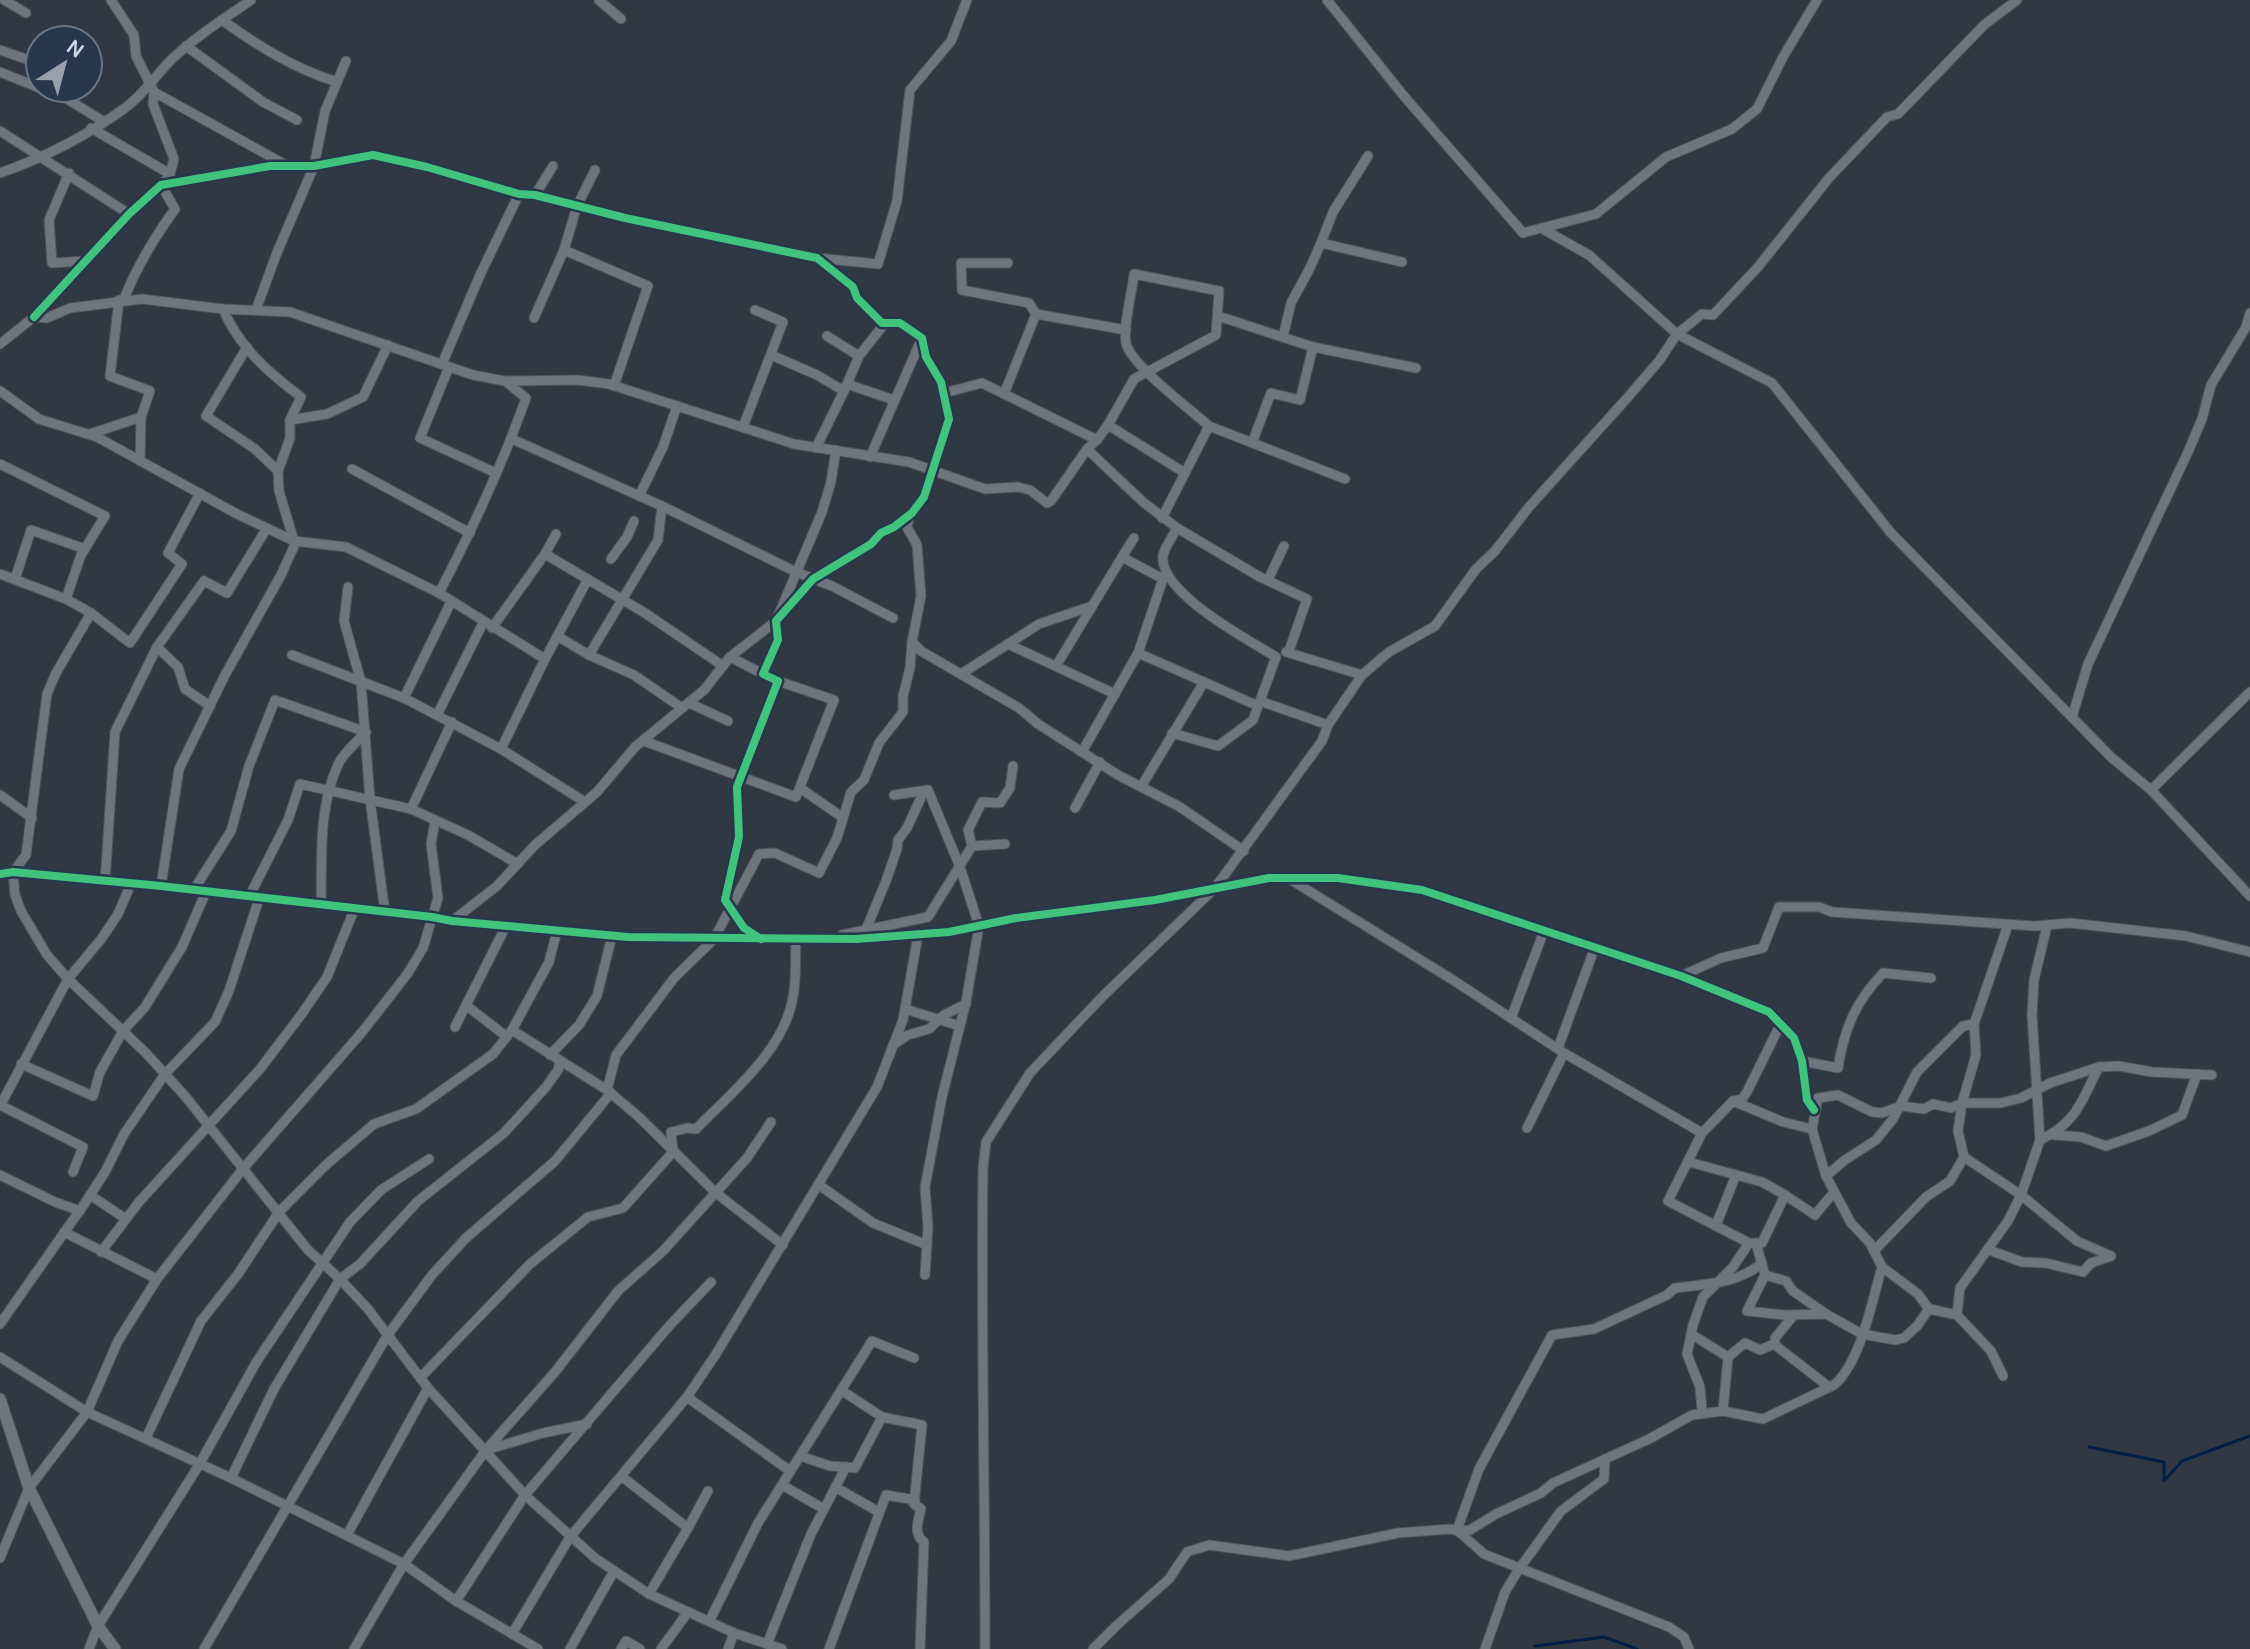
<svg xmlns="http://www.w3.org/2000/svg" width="2250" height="1649" font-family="Karla,sans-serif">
  <rect width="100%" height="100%" fill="#303843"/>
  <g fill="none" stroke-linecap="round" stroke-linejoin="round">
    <g stroke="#041f46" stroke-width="3">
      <path d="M2089,1447L2164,1462V1481L2182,1461L2250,1436"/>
      <path d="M1535,1646L1604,1637L1637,1649"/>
    </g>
    <defs>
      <g id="minor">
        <path d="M4,0L26,13"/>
        <path d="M111,0L134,35L136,56L154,92L153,104L174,159L169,177L161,185L175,209C154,238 137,266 124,299"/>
        <path d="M599,0L621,19"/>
        <path d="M1327,0L1403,95L1523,233L1596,214L1666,157L1732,129L1757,109L1783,57L1817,0"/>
        <path d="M222,20C258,46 295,69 337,82"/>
        <path d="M186,46L263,102L297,120"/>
        <path d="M0,50L40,64"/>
        <path d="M0,72L67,99L103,121"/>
        <path d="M154,92L284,164"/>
        <path d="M91,128L170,174"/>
        <path d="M0,131L129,214"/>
        <path d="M0,173C43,158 88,135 125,108C144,94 156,75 172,59C196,36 224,19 251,0"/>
        <path d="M69,173L49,220L52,263L85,261"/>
        <path d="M535,195L553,166"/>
        <path d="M1541,228L1589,255L1677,334L1772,383L1891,533L2112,758L2151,790L2250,896"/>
        <path d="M1321,243L1333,212L1368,156"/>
        <path d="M564,250L648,286L614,386"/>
        <path d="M817,258L878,264L897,201L910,90L951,41L967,0"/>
        <path d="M1008,263H961L962,290L1029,303L1036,314"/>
        <path d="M223,309C239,347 269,373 301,397L290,420V438L278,471L279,491L294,541L346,547L439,593L545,659"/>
        <path d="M256,310L276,255L314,166L325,111L346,61"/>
        <path d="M1218,316L1313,347L1300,400L1271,393L1252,443"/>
        <path d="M34,317L129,214L161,185L270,166H314L373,155L427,167L519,194L535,195L625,218L817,258L853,287L857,298L882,323H900L922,338L926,357L941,382L949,419L924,497L912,513L894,527L881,533L871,544L813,579L776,621L778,640L763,674L778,681L737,787L739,837L725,900L744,928L760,939"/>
        <path d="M534,318L564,250L577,206L595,170"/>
        <path d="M827,336L859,356L844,391"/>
        <path d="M1283,337L1291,303L1310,268L1321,243L1402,262"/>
        <path d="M0,344L34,317L47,318L70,308L142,299L223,309L290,312L473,375L505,381L577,380L609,384L794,444L909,462L985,489L1018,487L1030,490L1047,503L1051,501L1087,449"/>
        <path d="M247,347L206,416L255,449L278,471"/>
        <path d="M1313,347L1416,368"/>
        <path d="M771,355L817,375L844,391L816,448"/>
        <path d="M859,356L885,323"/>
        <path d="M442,364L480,275L519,194"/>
        <path d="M449,367L420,438L496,473"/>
        <path d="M847,384L894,400"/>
        <path d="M0,391L39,419L97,437L237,514L294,541"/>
        <path d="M944,393L982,383L1097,440L1087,449L1143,502L1177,528C1173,536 1164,548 1163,556C1159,593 1249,640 1276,657L1253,720L1218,746L1172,733"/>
        <path d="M1004,394L1036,314L1126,330"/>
        <path d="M290,420L327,414L363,397L388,345"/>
        <path d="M1108,425L1134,379L1216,335L1219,291L1134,274C1132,293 1123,325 1126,343C1130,364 1190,409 1209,426"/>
        <path d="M743,427L783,322L755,310"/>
        <path d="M90,434L141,417L150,391L110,376L119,300"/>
        <path d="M512,439L662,506L796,572L832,586L893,618"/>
        <path d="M1097,440L1108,425L1185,473"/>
        <path d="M870,457L922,338"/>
        <path d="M140,461L141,417"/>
        <path d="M0,464L105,516L81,555L66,599"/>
        <path d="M352,469L470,533"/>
        <path d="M639,496L663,447L677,406"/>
        <path d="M1162,518L1209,426L1345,479"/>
        <path d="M1177,528L1260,577L1307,599L1289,651"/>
        <path d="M545,554L645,613L723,666"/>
        <path d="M1122,557L1134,538"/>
        <path d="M611,559L627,537L634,521"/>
        <path d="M0,574L66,599L91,613L56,673L47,694L26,855L13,872L15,895L21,911L47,955L68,979L146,1053L185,1096L308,1250L340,1279L368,1309L428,1388L525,1495L595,1558L649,1594L734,1633L782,1649"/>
        <path d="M15,579L31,530L85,549"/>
        <path d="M1268,580L1284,546"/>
        <path d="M348,587L344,621L361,682L370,799L385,913"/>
        <path d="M439,593C472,530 502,466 526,398L505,381"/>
        <path d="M1092,606L1039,624L1008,644L1115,694"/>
        <path d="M91,613L130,643L182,564L168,553L200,493"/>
        <path d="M492,628L545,554L556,534"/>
        <path d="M557,636L589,655L634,675L682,708"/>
        <path d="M912,642L921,651L1019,708L1038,724L1118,775L1180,807L1244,851"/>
        <path d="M1286,652L1362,675"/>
        <path d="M1138,653L1164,576"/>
        <path d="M292,655L404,698L501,749L585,802"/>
        <path d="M589,655L658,540L662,506"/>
        <path d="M730,657L763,674"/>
        <path d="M1056,666L1122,557L1163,579"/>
        <path d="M961,674L1008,644"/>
        <path d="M404,698L451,602"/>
        <path d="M689,703L728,721"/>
        <path d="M210,706L185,689L178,667L157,647L204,581L227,593L267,528"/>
        <path d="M437,715L483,623"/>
        <path d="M2072,717L2088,664L2188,452L2202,419L2211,385L2246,327L2250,313"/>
        <path d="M1328,725L1362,675L1389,652L1435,626L1476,569L1495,551L1529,507L1628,397L1659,361L1677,334L1702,314L1713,315L1758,267L1829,178L1887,117L1898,114L1984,25L2017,0"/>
        <path d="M644,741L796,797L834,700L778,681"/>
        <path d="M501,749L545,659L588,579"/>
        <path d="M1082,752L1138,653L1204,682"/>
        <path d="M1141,787L1204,682L1258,706"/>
        <path d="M800,788L842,817"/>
        <path d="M2151,790L2250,692"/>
        <path d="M0,795L32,818"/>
        <path d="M894,795L928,790L960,867L979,926L966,1002L942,1097L925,1187L928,1227L925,1275"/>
        <path d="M1075,808L1100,762"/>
        <path d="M411,809L452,722"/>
        <path d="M972,846L1005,844"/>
        <path d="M0,874L13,872L161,886L432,917L452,921L628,937L856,939L949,932L1016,918L1155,900L1269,878H1338L1422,890L1681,976L1769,1012L1794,1038L1802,1061L1807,1100L1814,1110"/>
        <path d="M1288,878L1453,980L1564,1053L1702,1133"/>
        <path d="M105,882L115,732L157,647"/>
        <path d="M161,886L179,769L225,675L281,575L296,542"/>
        <path d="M193,891L231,831L249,766L275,700L366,732C357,742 343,753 338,765C318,808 322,860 321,906"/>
        <path d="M249,897L288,820L300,784L411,809L468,835L518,864"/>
        <path d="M452,921L497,886L535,845L597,792L635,747L704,690L730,657L776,621L822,512L831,482L836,450"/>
        <path d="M865,932L886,881L897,849L898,840L907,828L924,791"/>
        <path d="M842,935L928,917L972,846L968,830L982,802L1000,803L1010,788L1013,766"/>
        <path d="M1681,976L1721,958L1763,948L1779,907H1819L1832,912L2035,926L2070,923L2186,936L2250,952"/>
        <path d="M467,1006L507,1037"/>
        <path d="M905,1009L960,1026"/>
        <path d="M1511,1018L1544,931"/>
        <path d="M455,1027L506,926"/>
        <path d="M512,1030L607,1090L639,1117L716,1193L783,1245"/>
        <path d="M893,1045L908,1035L929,1029L944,1015L966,1004"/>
        <path d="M1558,1048L1595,947"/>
        <path d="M550,1055L579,1025L597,996L612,936"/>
        <path d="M1802,1061L1838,1068C1844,1029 1856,1001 1883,973L1931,978"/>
        <path d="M21,1064L93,1096L100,1072L123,1031L145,1007L182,947L206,892"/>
        <path d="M607,1090L616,1055L674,978L714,939L759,854L775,853L819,873L837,838L851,792L864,780L879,743L903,712V696L910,668L912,642L921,596L917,545L907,527L910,514"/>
        <path d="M1733,1101L1742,1099L1747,1092L1781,1023"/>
        <path d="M0,1105L83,1147L73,1172"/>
        <path d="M0,1106L68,979L102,938L118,914L131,884"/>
        <path d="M1527,1128L1564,1053"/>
        <path d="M1812,1129L1783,1122L1733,1101L1702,1133L1668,1201L1749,1243H1762L1785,1195L1815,1215L1834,1192"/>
        <path d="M2054,1135L2081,1137L2106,1146L2149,1131L2182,1115L2197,1074"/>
        <path d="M2040,1140L2032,1015L2034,980L2047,926"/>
        <path d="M1964,1157L2021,1195L2077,1241L2111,1256"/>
        <path d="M1689,1162L1762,1182L1785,1195"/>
        <path d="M0,1175L55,1202L80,1211"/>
        <path d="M1826,1176L1845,1160L1876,1140L1893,1119L1917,1072L1963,1026L1974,1024"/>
        <path d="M819,1185L873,1223L927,1245"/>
        <path d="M90,1195L126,1219"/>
        <path d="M1716,1225L1736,1175"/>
        <path d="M64,1232L157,1279"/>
        <path d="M1756,1243L1765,1275L1747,1311L1784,1315L1826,1314L1862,1334L1895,1340L1904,1338L1917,1326L1929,1309"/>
        <path d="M1989,1250L2022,1262L2046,1263L2083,1272L2091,1263L2111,1256"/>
        <path d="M1874,1251L1926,1197L1950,1181L1964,1157L1958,1131L1962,1103L1976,1055L1974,1024L2008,925"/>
        <path d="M101,1252L139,1202L260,1069L301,1015L327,977L354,910"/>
        <path d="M1882,1267L1918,1294L1929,1309L1957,1315L1991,1351L2003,1376"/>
        <path d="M1765,1275L1786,1281L1793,1291L1826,1314"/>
        <path d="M1794,1315L1775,1338V1345L1829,1387"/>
        <path d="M1957,1315L1960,1288L2008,1221L2021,1195L2040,1140C2078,1122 2081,1101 2099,1067"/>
        <path d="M0,1324L85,1203L105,1172L124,1134L165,1074L215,1022L229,991L259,899"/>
        <path d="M1691,1334L1728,1357L1723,1411"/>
        <path d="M0,1357L87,1412L231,1478L404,1564L456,1601L538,1649"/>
        <path d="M1728,1357L1745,1343L1760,1350L1774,1344"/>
        <path d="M420,1378L530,1264L588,1217L623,1208L673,1152L671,1132L687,1128L696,1129C731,1093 781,1053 792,1002C797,982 795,959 796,939"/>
        <path d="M841,1390L882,1417"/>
        <path d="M687,1397L790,1471"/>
        <path d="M1702,1411L1700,1387L1687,1354L1693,1325L1703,1297L1733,1267L1749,1243"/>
        <path d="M146,1438L201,1321L238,1274L279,1212L327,1164L374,1124L416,1109L493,1054L512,1030L549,962L557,931"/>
        <path d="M486,1450L543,1433L587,1424"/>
        <path d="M800,1456L830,1466L846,1467"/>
        <path d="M621,1476L688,1528L649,1594"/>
        <path d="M231,1478L274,1389L340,1279L360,1264L418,1201L504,1133L546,1087L558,1070L560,1061"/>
        <path d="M782,1485L824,1509"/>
        <path d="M835,1487L879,1512"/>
        <path d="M688,1528L708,1491"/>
        <path d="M347,1535L428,1388"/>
        <path d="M0,1558L29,1488L87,1412L118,1341L157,1279L242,1170L363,1031L408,973L423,948L438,898L431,844L435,821"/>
        <path d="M456,1601L525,1495L670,1325L711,1282"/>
        <path d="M710,1620L758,1523L872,1341L914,1358"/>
        <path d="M512,1634L570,1537L687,1397L716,1354L877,1087L903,1020L918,935"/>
        <path d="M767,1644L811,1534L846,1467L855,1468L882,1417L922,1425L914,1504L921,1509C918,1521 913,1534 924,1542L920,1649"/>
        <path d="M89,1649L98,1626L199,1465L257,1361L350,1222L381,1190L429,1159"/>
        <path d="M204,1649L387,1336L432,1275L466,1238L555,1161L611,1093"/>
        <path d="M354,1649L404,1564L486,1450L555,1372L618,1291L663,1251L747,1158L771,1122"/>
        <path d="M570,1649L614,1571"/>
        <path d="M621,1649L626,1641L640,1649"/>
        <path d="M661,1649L688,1612"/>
        <path d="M728,1649L734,1633"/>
        <path d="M829,1649L886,1495L915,1500"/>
        <path d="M985,1649C985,1489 981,1329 983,1168L986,1142L1030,1073L1103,996L1215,888L1322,741L1328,725L1260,701"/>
        <path d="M1093,1649L1116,1626L1169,1579L1187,1552L1209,1545L1289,1556L1398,1533L1450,1529L1461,1531L1470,1530L1496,1514L1541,1493L1553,1483L1649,1439L1692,1415L1723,1411L1763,1419L1834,1385C1861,1362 1872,1301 1882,1267L1870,1243L1851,1223L1826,1176L1812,1129L1818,1098L1838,1095L1872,1112L1882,1113L1901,1106L1924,1109L1933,1104L1951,1108L1962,1103H2001L2021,1098L2050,1083L2099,1067L2119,1066L2152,1072L2212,1075"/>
        <path d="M1485,1649L1505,1592L1519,1569L1561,1511L1604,1479L1605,1459"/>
        <path d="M1689,1649L1684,1637L1669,1627L1484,1554L1457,1530L1479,1469L1552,1335L1594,1329L1667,1295L1675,1288C1705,1284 1738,1284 1762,1263"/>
      </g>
      <path id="tertiary" d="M0,1399L29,1488L98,1626L115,1649"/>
    </defs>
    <use href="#minor" stroke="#4d555e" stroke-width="11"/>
    <use href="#tertiary" stroke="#4d555e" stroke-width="13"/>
    <use href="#minor" stroke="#6f757f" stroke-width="9"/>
    <use href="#tertiary" stroke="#6f757f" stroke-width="11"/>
    <defs>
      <g id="cycleway">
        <path d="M34,317L129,214L161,185L270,166H314L373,155L427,167L519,194L535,195L625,218L817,258L853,287L857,298L882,323H900L922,338L926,357L941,382L949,419L924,497L912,513L894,527L881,533L871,544L813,579L776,621L778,640L763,674L778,681L737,787L739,837L725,900L744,928L761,939"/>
        <path d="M0,874L13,872L161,886L432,917L452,921L628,937L856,939L949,932L1016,918L1155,900L1269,878H1338L1422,890L1681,976L1769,1012L1794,1038L1802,1061L1807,1100L1814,1110"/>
      </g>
    </defs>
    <use href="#cycleway" stroke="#28374b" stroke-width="13"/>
    <use href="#cycleway" stroke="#40c37c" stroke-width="8"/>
  </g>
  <g transform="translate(64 64) rotate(36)"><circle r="38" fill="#28374b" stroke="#6a7789" stroke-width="2"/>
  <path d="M0-6L14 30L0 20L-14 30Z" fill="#97a0ac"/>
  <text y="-12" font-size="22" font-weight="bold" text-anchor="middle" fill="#ced8e5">N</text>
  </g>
</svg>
